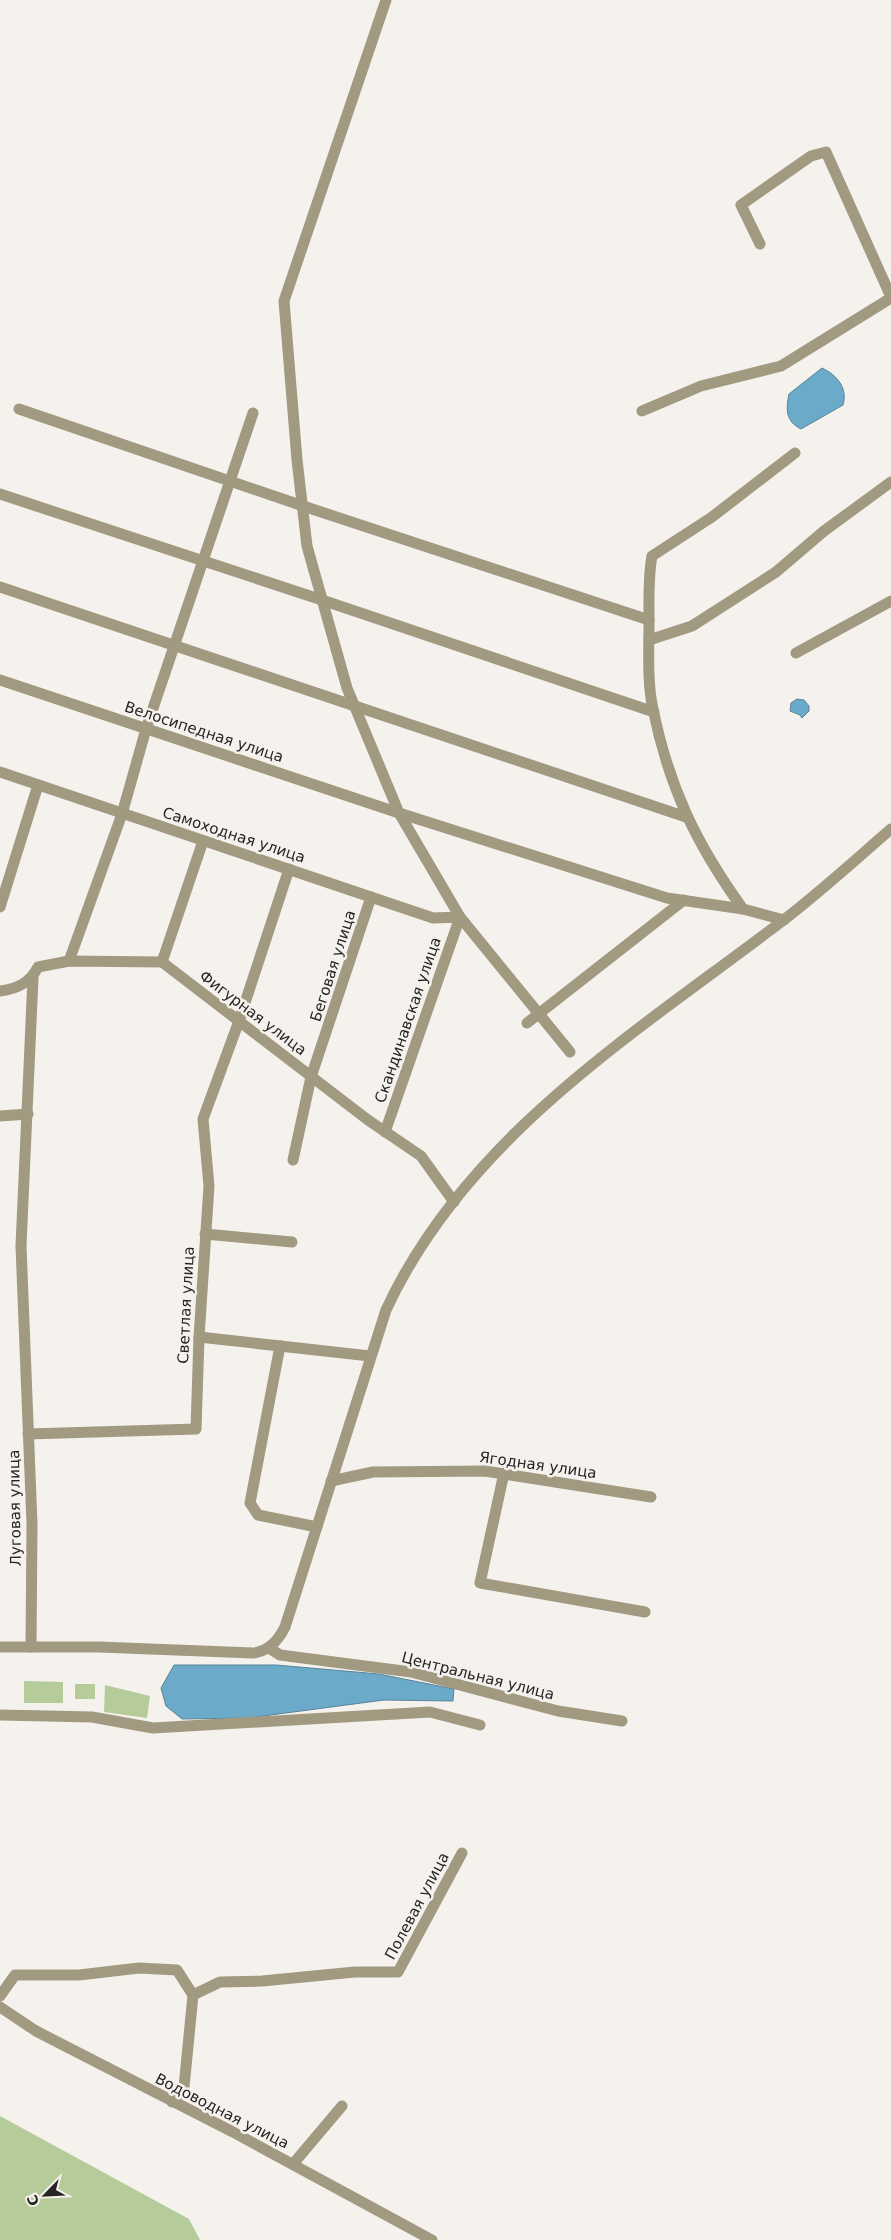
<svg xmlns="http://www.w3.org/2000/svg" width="891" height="2240" font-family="'DejaVu Sans',sans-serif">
  <rect width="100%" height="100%" fill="#f5f2ee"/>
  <g fill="#b5cb9a">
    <path d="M24,1681L63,1682V1703H24Z"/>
    <rect x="75" y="1684" width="20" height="15"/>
    <path d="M105,1685L150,1696L147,1718L104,1712Z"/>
    <path d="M0,2116L189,2219L200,2240H0Z"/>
  </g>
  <g fill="#6babc9" stroke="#578398">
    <path d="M822,368C837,375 848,388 843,405L801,429C785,421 786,409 789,394Z"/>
    <path d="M797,699L804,700L809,706V711L802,718L800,715L790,711L791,703Z"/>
    <path d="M174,1665H276L379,1674L454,1689L453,1701L384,1700L248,1718L182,1719L166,1706L161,1688Z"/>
  </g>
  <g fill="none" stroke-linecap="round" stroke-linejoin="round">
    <g stroke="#a19980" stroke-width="11">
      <path d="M386,0L284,301L297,460L307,546L347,688L399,813L460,917L570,1052"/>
      <path d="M760,244L741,205L811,156L826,152L891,297"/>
      <path d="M19,409L303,506L649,620"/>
      <path d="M642,411L701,386L781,366L891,298"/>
      <path d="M0,494L322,600L654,712"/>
      <path d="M0,587L686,817"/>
      <path d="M649,640L692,626L776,572L824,531L891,482"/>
      <path d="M796,653L891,601"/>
      <path d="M0,680L399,813L667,898L743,909L784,920"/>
      <path d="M0,772L433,918L460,917L385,1132"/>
      <path d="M0,907L38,785"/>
      <path d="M743,909C696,844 669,787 653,709C647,683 649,648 649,621C649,599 648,577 652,556L712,517L795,453"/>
      <path d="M69,961L122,814L146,729L253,413"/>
      <path d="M162,962L203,841"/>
      <path d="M0,991C17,989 30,983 38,967L69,961L162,962L368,1120L421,1156L454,1202"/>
      <path d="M527,1023L684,900"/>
      <path d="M0,1116L28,1114"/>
      <path d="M293,1160L311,1077L371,897"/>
      <path d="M205,1234L292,1242"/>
      <path d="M199,1337L370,1356"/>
      <path d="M280,1346L250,1503L258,1515L317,1527"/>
      <path d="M28,1434L196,1429L199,1337L209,1186L203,1119L239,1021L289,869"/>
      <path d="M504,1473L480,1583L645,1612"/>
      <path d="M331,1481L373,1472L485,1471L651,1497"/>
      <path d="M0,1647H99L253,1653C269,1651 278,1641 285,1627L386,1310C466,1137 634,1034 781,922C819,893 855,860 891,829"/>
      <path d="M31,1647L32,1524L21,1246L33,978"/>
      <path d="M269,1648L280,1655L411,1672L558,1711L622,1721"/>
      <path d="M0,1715L92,1717L153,1728L430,1712L480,1725"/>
      <path d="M0,1996L15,1975H79L139,1968L177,1970L193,1995"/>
      <path d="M0,2007L36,2031L233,2132L432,2240"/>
      <path d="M172,2102L184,2087L193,1995L220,1982L262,1981L355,1972H398L462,1853"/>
      <path d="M293,2164L342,2106"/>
    </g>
  </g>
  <g text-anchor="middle" stroke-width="5" stroke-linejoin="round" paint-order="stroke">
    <g font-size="15" fill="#272524" stroke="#f5f2ee">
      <text transform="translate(204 732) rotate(18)" y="5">Велосипедная улица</text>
      <text transform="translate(234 835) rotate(18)" y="5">Самоходная улица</text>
      <text transform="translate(333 966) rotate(-72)" y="5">Беговая улица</text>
      <text transform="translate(253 1013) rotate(37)" y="5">Фигурная улица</text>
      <text transform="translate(408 1020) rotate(-71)" y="5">Скандинавская улица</text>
      <text transform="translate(186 1305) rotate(-87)" y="5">Светлая улица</text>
      <text transform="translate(538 1465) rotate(8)" y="5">Ягодная улица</text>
      <text transform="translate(15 1508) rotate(-91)" y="5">Луговая улица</text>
      <text transform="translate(478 1676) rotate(14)" y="5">Центральная улица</text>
      <text transform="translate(417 1906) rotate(-62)" y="5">Полевая улица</text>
      <text transform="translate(222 2111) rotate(27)" y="5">Водоводная улица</text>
    </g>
  </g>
  <g transform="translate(45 2195) rotate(246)" stroke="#f5f2ee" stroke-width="4" paint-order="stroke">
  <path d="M0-4L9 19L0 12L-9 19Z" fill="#272524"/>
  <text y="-8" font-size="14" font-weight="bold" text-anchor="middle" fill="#272524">С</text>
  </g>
</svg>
